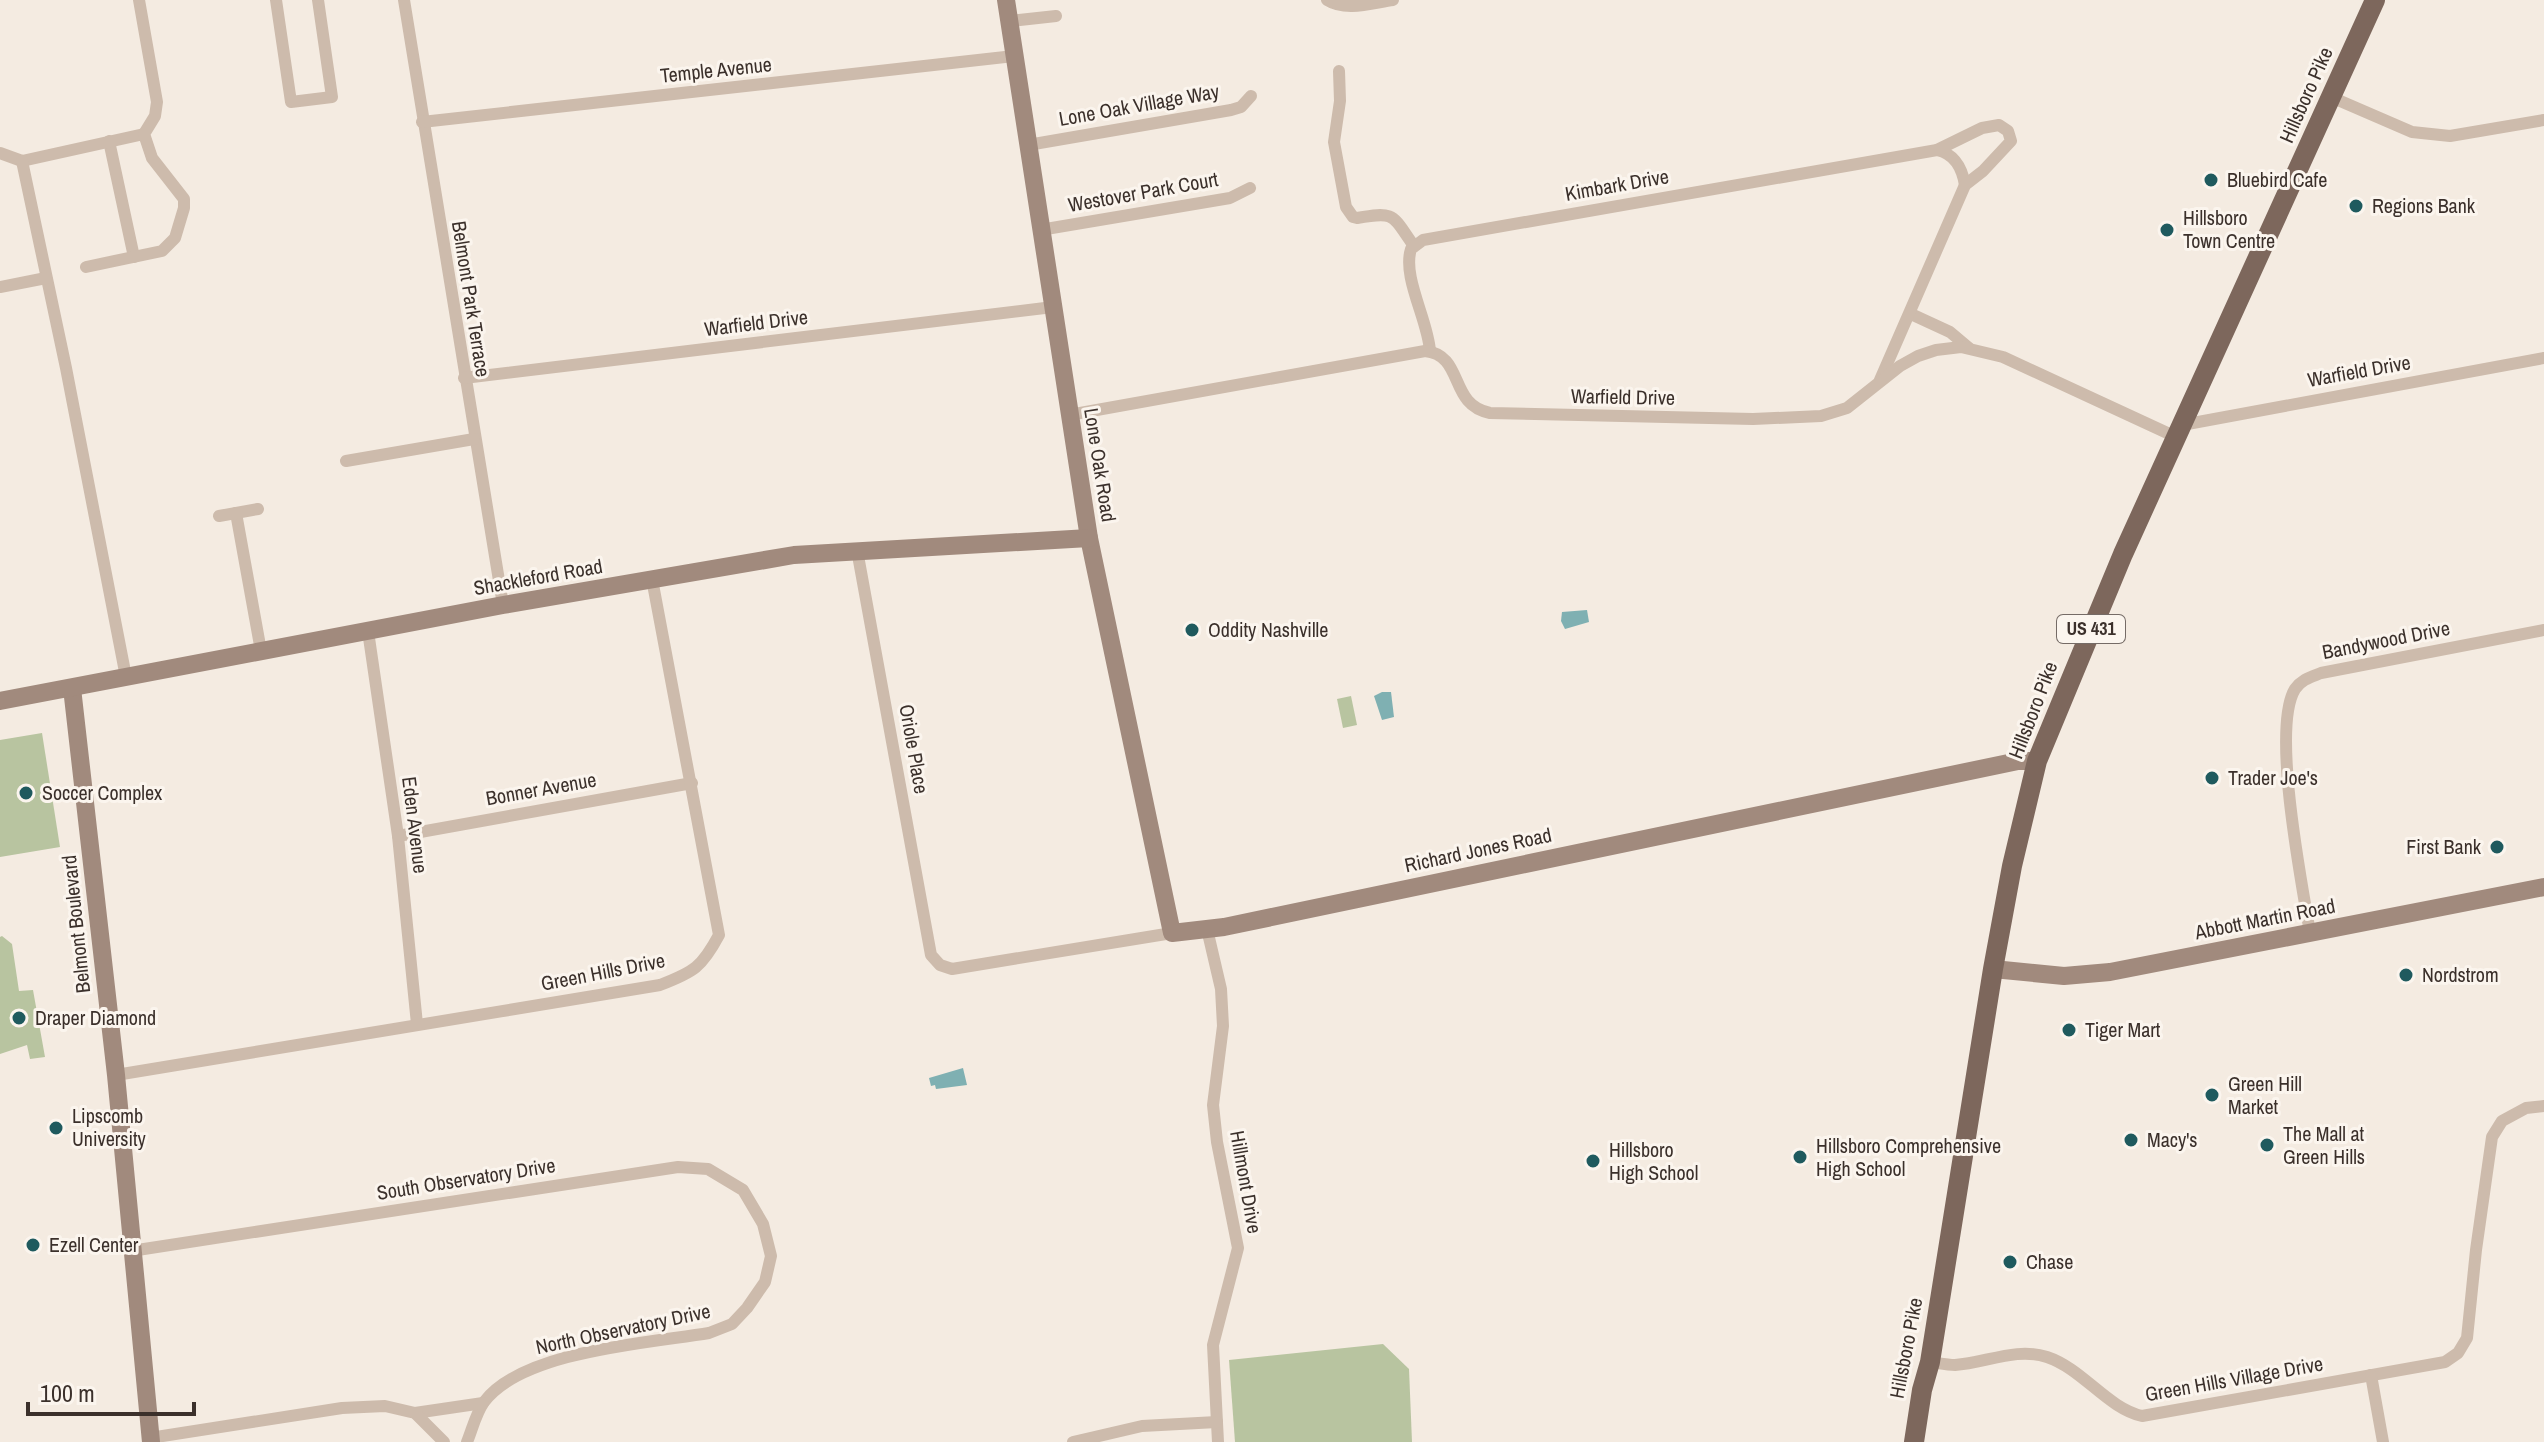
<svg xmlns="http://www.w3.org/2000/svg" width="2544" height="1442" font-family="'Archivo Narrow',sans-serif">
  <rect width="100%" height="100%" fill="#f4ebe1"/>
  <g fill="#b8c4a0">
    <path d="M1351,696L1357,725L1343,728L1337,699Z"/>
    <path d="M42,733L60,847L0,857V740Z"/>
    <path d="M2,936L12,944L19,991L33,990L45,1057L30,1059L27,1045L0,1054V937Z"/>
    <path d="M1383,1344L1409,1369L1412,1442H1235L1229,1360Z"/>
  </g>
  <g fill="#7fb0b2">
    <path d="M1587,610L1589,622L1565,629L1561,621L1562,612Z"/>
    <path d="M1382,692H1391L1394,717L1382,720L1374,696Z"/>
    <path d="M963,1068L967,1085L936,1089L935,1085L931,1086L929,1078Z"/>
  </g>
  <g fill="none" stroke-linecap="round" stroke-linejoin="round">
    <g stroke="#cdbbac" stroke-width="12">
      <path d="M276,0L291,102L332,97L318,0"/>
      <path d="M404,0L503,605"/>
      <path d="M1327,0C1346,12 1372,3 1393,0"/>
      <path d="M1010,21L1056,16"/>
      <path d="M1339,71L1340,101L1334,142L1346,207L1353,217L1357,218C1396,211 1392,215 1414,246"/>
      <path d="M2331,97L2412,132L2450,136L2544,120"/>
      <path d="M422,122L1014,56"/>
      <path d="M109,141L134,257"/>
      <path d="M1028,145L1231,110L1241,107L1251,96"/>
      <path d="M1937,150C1955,154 1962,168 1965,185"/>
      <path d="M0,153L22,161L144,134"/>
      <path d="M22,161L66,368L126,677"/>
      <path d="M1040,230L1230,198L1250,188"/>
      <path d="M86,267L162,251L175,238L184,208V199L152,158L144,134L155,116L157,102L139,0"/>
      <path d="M0,287L46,278"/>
      <path d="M1911,314L1950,332L1969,348"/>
      <path d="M1430,351C1428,320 1402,277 1411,249L1423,240L1937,150L1982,128L1999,125L2008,131L2011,141L1983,171L1965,185L1880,380"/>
      <path d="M464,378L1053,307"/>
      <path d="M1069,415L1425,351C1465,355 1448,405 1490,413L1753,419L1821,416L1847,408L1900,366L1918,356L1936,350L1961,347L2003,357L2176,437"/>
      <path d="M2182,425L2544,358"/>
      <path d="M346,461L474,439"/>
      <path d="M236,513L261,651"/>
      <path d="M219,516L258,509"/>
      <path d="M857,550L931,955L940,965L952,969L1172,933"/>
      <path d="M368,631L398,836L417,1024"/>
      <path d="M398,836L692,783"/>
      <path d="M1207,929L1221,989L1223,1026L1213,1105L1217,1142L1238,1248L1213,1345L1218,1442"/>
      <path d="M2310,933C2302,884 2271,728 2295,689C2302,679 2311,677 2321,673L2544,630"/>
      <path d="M116,1075L660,985C694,972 702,967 719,935L652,579"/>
      <path d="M131,1251L678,1167L708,1169L743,1190L763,1224L771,1256L765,1282L747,1308L732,1324L709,1333C648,1343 522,1351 484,1402C476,1413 472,1430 467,1442"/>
      <path d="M1930,1362C1938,1363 1947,1365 1955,1365C1986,1363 2016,1347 2047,1357C2083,1369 2107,1408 2142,1416L2445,1362L2458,1353L2467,1338L2476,1250L2492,1137L2502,1121L2526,1108L2544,1106"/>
      <path d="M2371,1375L2383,1442"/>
      <path d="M415,1413L483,1403"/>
      <path d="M150,1438L342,1408L385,1406L415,1413L444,1442"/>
      <path d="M1073,1442L1142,1426L1217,1422"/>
    </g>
    <g stroke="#a18a7d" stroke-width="18">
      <path d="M1006,0L1089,538L1172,933L1224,927L2018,761H2037"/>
      <path d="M72,688L116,1075L151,1442"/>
      <path d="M0,701L503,605L794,555L1089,538"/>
      <path d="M1993,969L2064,976L2110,972L2544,887"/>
    </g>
    <path stroke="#7d675c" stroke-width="20" d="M1914,1442L1922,1390L1930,1362L1993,969L2012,866L2037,761L2123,554L2375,0"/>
  </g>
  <g fill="#1f5a5e" stroke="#fbf5ee" stroke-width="3">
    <circle cx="2211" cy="180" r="8"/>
    <circle cx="2356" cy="206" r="8"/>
    <circle cx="2167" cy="230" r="8"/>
    <circle cx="1192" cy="630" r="8"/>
    <circle cx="2212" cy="778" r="8"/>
    <circle cx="26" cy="793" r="8"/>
    <circle cx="2497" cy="847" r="8"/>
    <circle cx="2406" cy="975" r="8"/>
    <circle cx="19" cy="1018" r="8"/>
    <circle cx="2069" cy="1030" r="8"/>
    <circle cx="2212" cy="1095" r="8"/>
    <circle cx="56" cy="1128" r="8"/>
    <circle cx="2131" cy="1140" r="8"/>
    <circle cx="2267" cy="1145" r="8"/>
    <circle cx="1800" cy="1157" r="8"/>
    <circle cx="1593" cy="1161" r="8"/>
    <circle cx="33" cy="1245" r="8"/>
    <circle cx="2010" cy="1262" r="8"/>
  </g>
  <g text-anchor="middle" stroke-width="6" stroke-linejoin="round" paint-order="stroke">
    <rect fill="#fbf5ee" stroke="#756b66" stroke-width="2" x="2057" y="615" width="68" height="28" rx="6"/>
    <g font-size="18" font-weight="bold" fill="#3b302b">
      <text x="2091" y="635">US 431</text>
    </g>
    <g font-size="20" fill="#3b302b" stroke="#fbf5ee">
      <text transform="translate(716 70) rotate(-6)" y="7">Temple Avenue</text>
      <text transform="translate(2306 95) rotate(-66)" y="7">Hillsboro Pike</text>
      <text transform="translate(1139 105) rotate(-10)" y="7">Lone Oak Village Way</text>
      <text transform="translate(1617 185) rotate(-10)" y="7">Kimbark Drive</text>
      <text transform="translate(1143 192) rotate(-10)" y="7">Westover Park Court</text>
      <text transform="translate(471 299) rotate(81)" y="7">Belmont Park Terrace</text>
      <text transform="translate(756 323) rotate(-7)" y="7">Warfield Drive</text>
      <text transform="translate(2359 371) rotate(-10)" y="7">Warfield Drive</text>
      <text transform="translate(1623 397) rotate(1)" y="7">Warfield Drive</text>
      <text transform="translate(1100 465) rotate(81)" y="7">Lone Oak Road</text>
      <text transform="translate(538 577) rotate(-10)" y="7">Shackleford Road</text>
      <text transform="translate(2386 640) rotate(-11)" y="7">Bandywood Drive</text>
      <text transform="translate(2033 710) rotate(-69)" y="7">Hillsboro Pike</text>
      <text transform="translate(914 749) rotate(80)" y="7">Oriole Place</text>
      <text transform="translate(541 789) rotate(-10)" y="7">Bonner Avenue</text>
      <text transform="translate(415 825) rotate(83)" y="7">Eden Avenue</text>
      <text transform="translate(1478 850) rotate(-12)" y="7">Richard Jones Road</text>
      <text transform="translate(2265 919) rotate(-11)" y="7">Abbott Martin Road</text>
      <text transform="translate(76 924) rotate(-96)" y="7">Belmont Boulevard</text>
      <text transform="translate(603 972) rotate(-11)" y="7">Green Hills Drive</text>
      <text transform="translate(466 1179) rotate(-9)" y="7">South Observatory Drive</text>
      <text transform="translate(1246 1182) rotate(80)" y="7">Hillmont Drive</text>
      <text transform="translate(623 1329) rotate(-12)" y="7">North Observatory Drive</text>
      <text transform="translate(1906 1348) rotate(-79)" y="7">Hillsboro Pike</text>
      <text transform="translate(2234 1379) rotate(-10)" y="7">Green Hills Village Drive</text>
    </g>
    <g font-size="20" fill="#3b302b" stroke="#fbf5ee" text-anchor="start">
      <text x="2227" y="187">Bluebird Cafe</text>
      <text x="2372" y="213">Regions Bank</text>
      <text x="2183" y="225">Hillsboro<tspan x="2183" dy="23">Town Centre</tspan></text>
      <text x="1208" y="637">Oddity Nashville</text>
      <text x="2228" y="785">Trader Joe's</text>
      <text x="42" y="800">Soccer Complex</text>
      <text x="2481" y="854" text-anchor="end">First Bank</text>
      <text x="2422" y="982">Nordstrom</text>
      <text x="35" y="1025">Draper Diamond</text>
      <text x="2085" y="1037">Tiger Mart</text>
      <text x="2228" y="1091">Green Hill<tspan x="2228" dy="23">Market</tspan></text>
      <text x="72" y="1123">Lipscomb<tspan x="72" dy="23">University</tspan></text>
      <text x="2283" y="1141">The Mall at<tspan x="2283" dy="23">Green Hills</tspan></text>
      <text x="2147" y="1147">Macy's</text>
      <text x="1816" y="1153">Hillsboro Comprehensive<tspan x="1816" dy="23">High School</tspan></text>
      <text x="1609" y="1157">Hillsboro<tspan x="1609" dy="23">High School</tspan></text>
      <text x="49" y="1252">Ezell Center</text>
      <text x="2026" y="1269">Chase</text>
    </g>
  </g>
  <path d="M28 1402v12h166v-12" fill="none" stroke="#3b302b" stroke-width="4"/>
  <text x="40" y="1402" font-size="24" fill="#3b302b" stroke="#fbf5ee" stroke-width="6" paint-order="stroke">100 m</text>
</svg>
